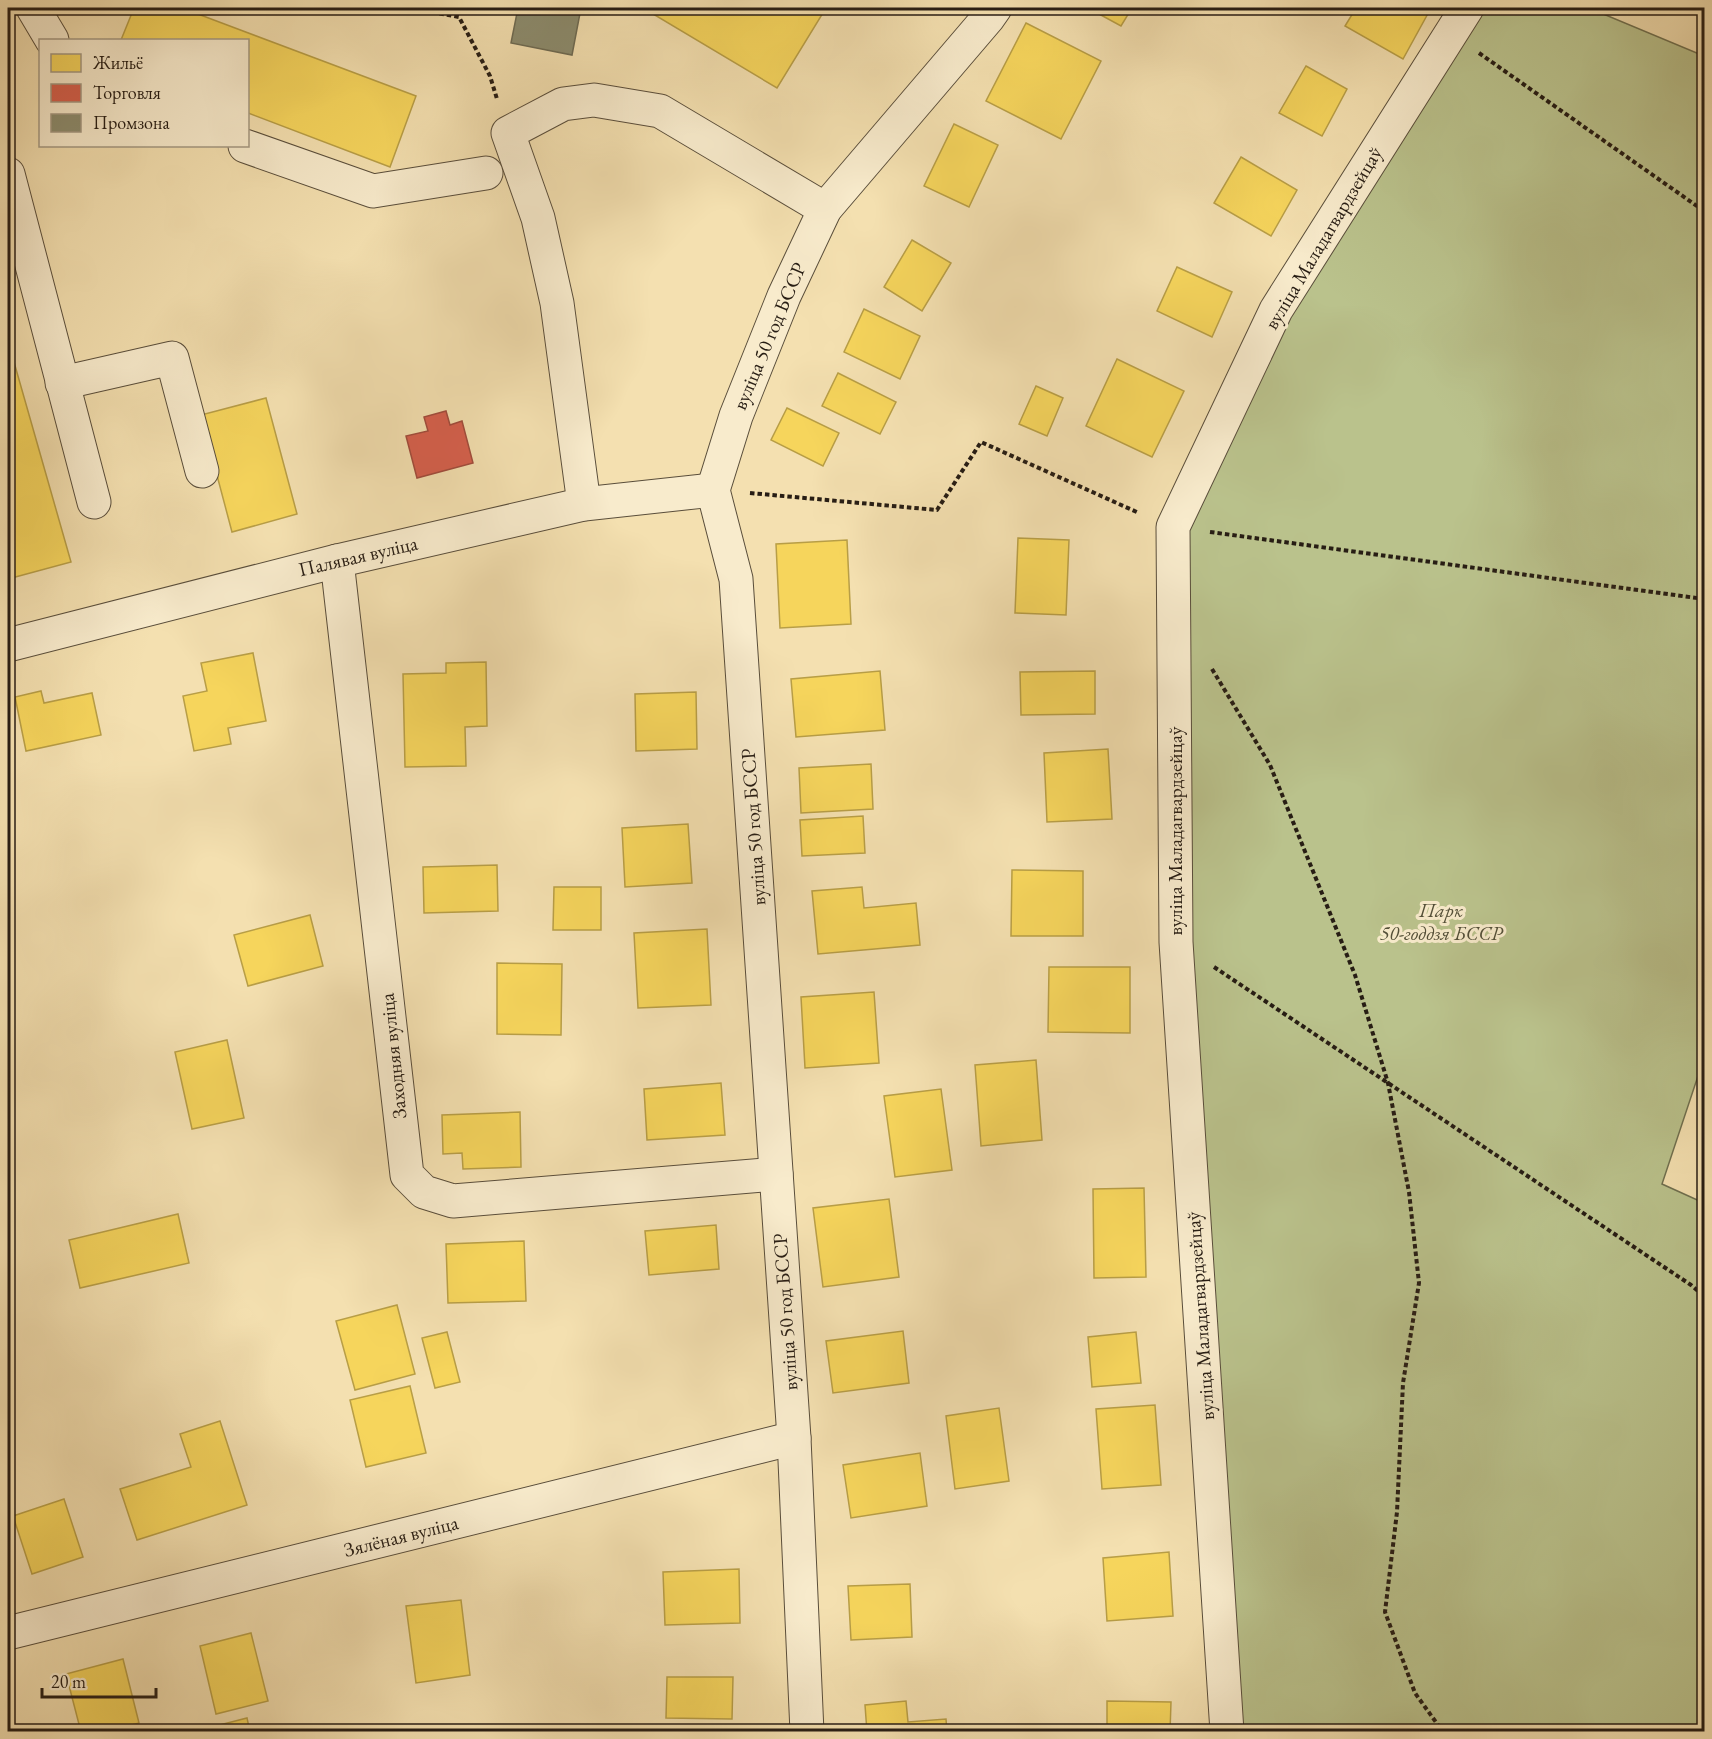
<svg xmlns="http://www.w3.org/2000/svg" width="1712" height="1739" font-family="'EB Garamond',serif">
  <rect width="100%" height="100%" fill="#f4e0b0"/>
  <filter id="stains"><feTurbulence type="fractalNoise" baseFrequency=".00333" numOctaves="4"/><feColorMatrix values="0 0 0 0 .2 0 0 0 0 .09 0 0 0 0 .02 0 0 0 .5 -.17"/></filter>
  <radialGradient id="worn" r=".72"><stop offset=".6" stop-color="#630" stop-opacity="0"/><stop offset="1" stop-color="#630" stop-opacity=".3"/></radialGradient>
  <path fill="#bac28c" stroke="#707050" stroke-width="1.5" d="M1467,8H1589L1704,56V1058L1662,1184L1704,1203V1731H1227L1173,527L1276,310Z"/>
  <g fill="#f6d55c" stroke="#b89e46" stroke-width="1.5">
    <path d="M134,8H182L416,96L390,167L248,113V40H121Z"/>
    <path d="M643,8H826L777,88Z"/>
    <path d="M1088,8H1132L1121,26Z"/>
    <path d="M1356,8H1431L1403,59L1345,26Z"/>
    <path d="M1026,23L1101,61L1061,139L986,101Z"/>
    <path d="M1306,66L1347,89L1322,136L1279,113Z"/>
    <path d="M954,124L998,145L969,207L924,186Z"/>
    <path d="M1241,157L1297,190L1271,236L1214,203Z"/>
    <path d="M912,240L951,263L922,311L884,287Z"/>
    <path d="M1177,267L1232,292L1212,337L1157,311Z"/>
    <path d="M864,309L920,336L900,379L844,352Z"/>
    <path d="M8,341L71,562L8,579Z"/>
    <path d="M1117,359L1184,391L1152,457L1086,426Z"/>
    <path d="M838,373L896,402L880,434L822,406Z"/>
    <path d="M1036,386L1063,398L1047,436L1019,424Z"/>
    <path d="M266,398L297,514L232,532L201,415Z"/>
    <path d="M787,408L839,433L823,466L771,440Z"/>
    <path d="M1018,538L1069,540L1066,615L1015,613Z"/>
    <path d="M847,540L851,624L780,628L776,544Z"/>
    <path d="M253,653L266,721L228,728L231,744L194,751L183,696L207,691L201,663Z"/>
    <path d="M486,662L487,726L465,727L466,766L405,767L403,674L446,673V663Z"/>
    <path d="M880,671L885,730L796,737L791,679Z"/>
    <path d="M1095,671V714L1021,715L1020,672Z"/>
    <path d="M41,691L44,703L92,693L101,735L26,751L15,697Z"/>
    <path d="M696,692L697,749L636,751L635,694Z"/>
    <path d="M1108,749L1112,819L1047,822L1044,753Z"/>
    <path d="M871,764L873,809L801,813L799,768Z"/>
    <path d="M863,816L865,853L802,856L800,820Z"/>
    <path d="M688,824L692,883L625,887L622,828Z"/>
    <path d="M497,865L498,911L424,913L423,867Z"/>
    <path d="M1012,870L1083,871V936H1011Z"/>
    <path d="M554,887H601V930H553Z"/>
    <path d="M862,887L864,908L916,903L920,945L818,954L812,891Z"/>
    <path d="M310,915L323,966L248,986L234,935Z"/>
    <path d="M707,929L711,1005L638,1008L634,933Z"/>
    <path d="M497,963L562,964L561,1035L497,1034Z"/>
    <path d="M1049,967H1130V1033L1048,1032Z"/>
    <path d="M874,992L879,1063L805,1068L801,997Z"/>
    <path d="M227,1040L244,1118L192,1129L175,1052Z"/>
    <path d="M1036,1060L1042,1140L981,1146L975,1065Z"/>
    <path d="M721,1083L725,1135L647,1140L644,1089Z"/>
    <path d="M941,1089L952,1170L895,1177L884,1096Z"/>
    <path d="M520,1112L521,1167L463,1169L462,1153L443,1154L442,1115Z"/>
    <path d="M1144,1188L1146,1277L1094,1278L1093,1189Z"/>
    <path d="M889,1199L899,1277L823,1287L813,1208Z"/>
    <path d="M178,1214L189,1263L80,1288L69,1240Z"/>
    <path d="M716,1225L719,1269L649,1275L645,1231Z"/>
    <path d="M524,1241L526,1301L448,1303L446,1244Z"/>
    <path d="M397,1305L415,1374L355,1390L336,1321Z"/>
    <path d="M903,1331L909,1383L833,1393L826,1341Z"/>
    <path d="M447,1332L460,1382L435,1388L422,1338Z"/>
    <path d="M1136,1332L1141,1383L1092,1387L1088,1337Z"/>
    <path d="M410,1386L426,1453L366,1467L350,1400Z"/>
    <path d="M1155,1405L1161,1485L1102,1489L1096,1409Z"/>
    <path d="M999,1408L1009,1481L955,1489L946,1416Z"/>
    <path d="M220,1421L247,1505L137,1540L120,1489L191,1467L180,1434Z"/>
    <path d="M920,1453L927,1506L851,1518L843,1465Z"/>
    <path d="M64,1499L83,1557L32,1574L13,1516Z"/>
    <path d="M1169,1552L1173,1616L1107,1621L1103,1558Z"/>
    <path d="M739,1569L740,1623L665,1625L663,1572Z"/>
    <path d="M910,1584L912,1637L851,1640L848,1586Z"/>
    <path d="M461,1600L470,1675L416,1683L406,1606Z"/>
    <path d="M251,1633L268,1701L216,1714L200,1646Z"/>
    <path d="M123,1659L139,1723L106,1732H81L66,1674Z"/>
    <path d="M667,1677H733L732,1719L666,1718Z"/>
    <path d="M906,1701L908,1722L946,1719L947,1732H867L865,1705Z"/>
    <path d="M1107,1701L1171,1702L1170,1732H1107Z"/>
    <path d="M247,1718L250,1732H196V1731Z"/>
  </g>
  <path fill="#d6604d" stroke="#a24c3c" stroke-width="1.5" d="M446,411L450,425L462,421L473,463L417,478L406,436L428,431L424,417Z"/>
  <path fill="#8c8c6e" stroke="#6e6b53" stroke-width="1.5" d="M518,8H581L572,55L511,43Z"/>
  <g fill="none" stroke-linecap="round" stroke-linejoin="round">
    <defs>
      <g id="minor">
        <path d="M33,8L52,40"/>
        <path d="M245,146L373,191L486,173"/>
        <path d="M8,174L94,502"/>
        <path d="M62,383L172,358L202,471"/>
        <path d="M584,504L557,303L538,218L508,133L563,104L594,100L660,111L825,209"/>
        <path d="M337,561L407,1175L424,1192L453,1201L776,1174"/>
        <path d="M8,645L337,561L584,504L713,490"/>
        <path d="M8,1633L794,1438"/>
        <path d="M807,1732L794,1438L736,579L713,490L736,416L784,296L825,209L988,18L995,8"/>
        <path d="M1227,1732L1176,942L1173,527L1276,310L1467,8"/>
      </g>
    </defs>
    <use href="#minor" stroke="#5a4e3b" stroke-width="35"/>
    <g stroke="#271d14" stroke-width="4" stroke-dasharray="4.5 3" stroke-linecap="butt">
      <path d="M410,8L459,17L490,76L497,99"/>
      <path d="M1479,53L1704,211"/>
      <path d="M750,493L937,510L981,442L1139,513"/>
      <path d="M1210,532L1704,599"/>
      <path d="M1212,669L1270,765L1355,975L1388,1083L1409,1192L1419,1283L1403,1383L1397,1512L1385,1612L1415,1693L1443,1732"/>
      <path d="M1214,967L1691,1285L1704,1296"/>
    </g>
    <use href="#minor" stroke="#f8ebcc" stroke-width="33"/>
  </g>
  <g text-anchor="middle" stroke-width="6" stroke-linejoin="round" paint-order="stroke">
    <g font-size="20" fill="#271d14" stroke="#f8ebcc">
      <text transform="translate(1323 238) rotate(-59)" y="7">вуліца Маладагвардзейцаў</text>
      <text transform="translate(769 336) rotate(-67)" y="7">вуліца 50 год БССР</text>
      <text transform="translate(358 556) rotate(-13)" y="7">Палявая вуліца</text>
      <text transform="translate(753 827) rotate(-94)" y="7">вуліца 50 год БССР</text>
      <text transform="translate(1175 831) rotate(-90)" y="7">вуліца Маладагвардзейцаў</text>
      <text transform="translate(393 1056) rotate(-96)" y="7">Заходняя вуліца</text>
      <text transform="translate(785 1312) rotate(-94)" y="7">вуліца 50 год БССР</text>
      <text transform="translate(1200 1316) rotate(-94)" y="7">вуліца Маладагвардзейцаў</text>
      <text transform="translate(401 1536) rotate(-14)" y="7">Зялёная вуліца</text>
    </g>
    <g font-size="20" font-style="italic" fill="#534f38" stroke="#f8ebcc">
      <text x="1441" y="917">Парк<tspan x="1441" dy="23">50-годдзя БССР</tspan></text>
    </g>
  </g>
  <rect width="1712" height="1739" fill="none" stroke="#f4e0b0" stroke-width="30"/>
  <rect x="9" y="9" width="1694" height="1721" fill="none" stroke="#271d14" stroke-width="3"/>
  <rect x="15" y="15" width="1682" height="1709" fill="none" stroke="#271d14" stroke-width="1.5"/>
  <rect x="39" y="39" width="210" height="108" fill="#f8ebcc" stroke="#a49982" stroke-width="1.5"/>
  <rect x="51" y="54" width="30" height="18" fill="#f6d55c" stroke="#a49982" stroke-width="1.5"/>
  <text x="93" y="69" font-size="18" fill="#271d14">Жильё</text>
  <rect x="51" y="84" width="30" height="18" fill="#d6604d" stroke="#a49982" stroke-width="1.5"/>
  <text x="93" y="99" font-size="18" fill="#271d14">Торговля</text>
  <rect x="51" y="114" width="30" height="18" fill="#8c8c6e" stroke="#a49982" stroke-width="1.5"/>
  <text x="93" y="129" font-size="18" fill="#271d14">Промзона</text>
  <path d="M42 1688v9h114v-9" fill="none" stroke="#271d14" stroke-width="3"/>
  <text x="51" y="1688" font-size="18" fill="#271d14" stroke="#f8ebcc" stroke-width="4.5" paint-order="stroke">20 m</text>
  <rect width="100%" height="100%" filter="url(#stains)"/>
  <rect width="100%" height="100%" fill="url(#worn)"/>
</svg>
